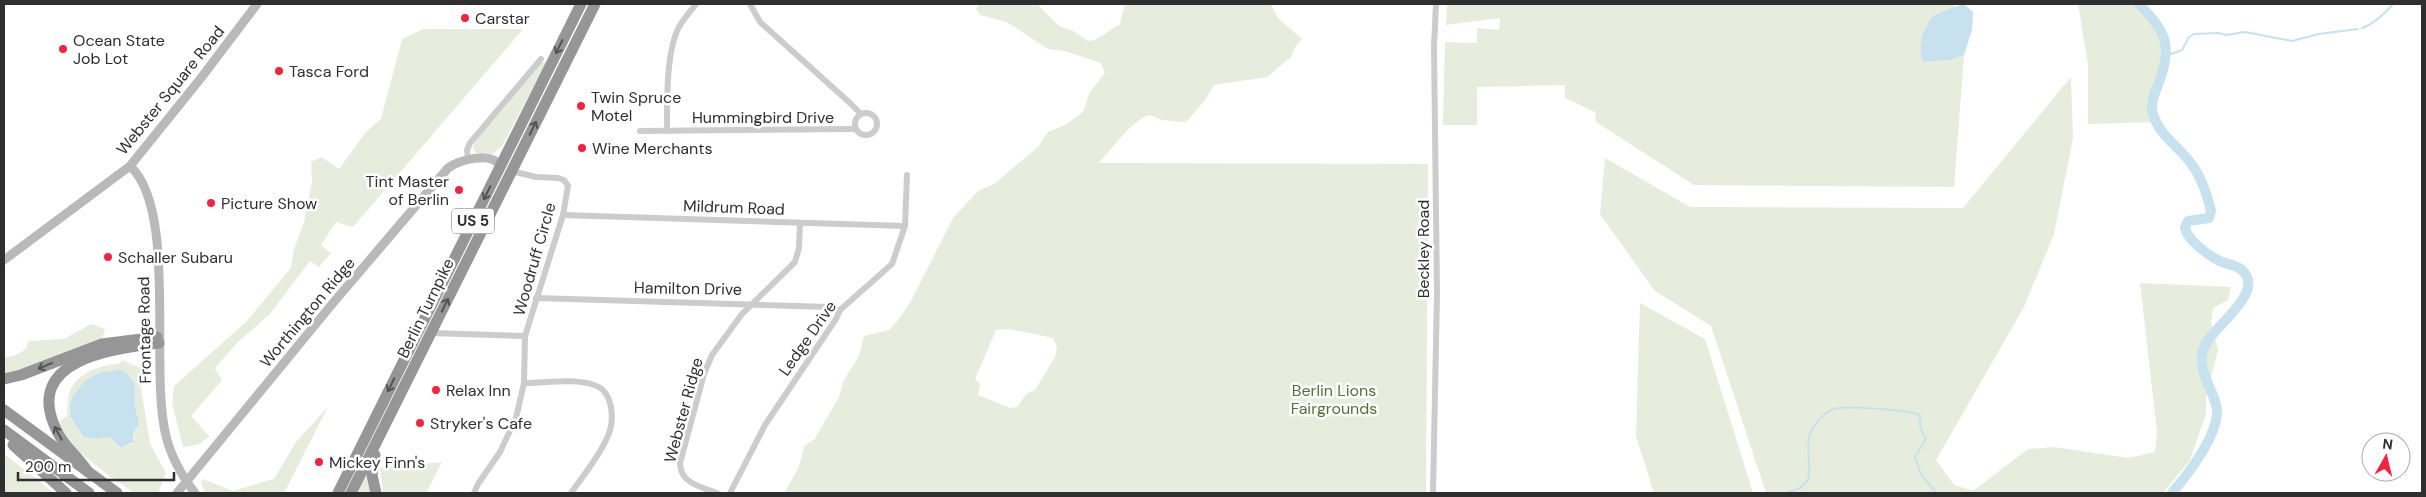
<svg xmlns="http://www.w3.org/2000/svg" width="2426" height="497" font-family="'DM Sans',sans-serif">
  <rect width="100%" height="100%" fill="#fff"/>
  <g fill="#e6eddc" fill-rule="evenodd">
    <path d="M980,4H1037L1059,26L1073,31L1088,41L1095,40L1120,24L1125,4H1271L1278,18L1302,39L1295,47L1291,57L1267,77L1214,85L1205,100L1186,122L1162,120L1150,115C1131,119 1111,152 1098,163L1428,164L1426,493H784L798,469L805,445L814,440L839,397L844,380L859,356L864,336L889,330L898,320L910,303L953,218L978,191L994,184L1038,147L1048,132L1065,125L1083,112L1090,92L1105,73L1101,63L1065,51L1048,49L1007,22L980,15L976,9ZM1010,329L1053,338L1057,347L1055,357L1035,390L1026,394L1017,407L1010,408L978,395L980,384L975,379L996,330Z"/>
    <path d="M1447,4H1953L1956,8L1936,14L1924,62L1950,60L1964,55L1954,187L1694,185L1596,122L1595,112L1565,98V85L1477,87V125H1443L1445,42L1477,43V28L1499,30L1500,18L1446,25Z"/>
    <path d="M2078,4H2139C2148,13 2159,23 2164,34C2178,65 2141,92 2156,122L2088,124V64Z"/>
    <path d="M423,29H523L353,227L336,222L321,245L331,253L319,267L310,261L270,314L237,343L215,368L222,380L191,416L209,436L200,444L183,447L172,403L174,386L246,322L291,268L294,249L304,222L312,182L311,162L321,157L339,169L366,132L381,119L402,39Z"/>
    <path d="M541,62L546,63L502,146L493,154L476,153L473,148L475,141Z"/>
    <path d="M2071,77L2073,138L2054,234L2024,307L1936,460L1954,485L1973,491L2028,449L2054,447L2128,458L2155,452L2157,432L2140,283L2231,287L2228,300L2213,308L2211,323L2218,350L2206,397V414L2190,460L2163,493H1766L1711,326L1655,291L1600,214L1605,158L1690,207L1963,208Z"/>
    <path d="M1640,303L1705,339L1753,493H1654L1636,436Z"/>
    <path d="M91,324L105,329L102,338L30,369L4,375V357C14,357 28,352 28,341L64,339Z"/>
    <path d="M122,360L140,368L143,372L140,382L150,444L166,473L158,493H134L108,475L77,450L62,429L60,421L67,416C68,408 67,398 70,391C78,371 103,365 121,363ZM118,369L125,372L135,385V405L139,426L133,433L135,439L132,444L119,448L110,437L98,439L84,437L72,420L69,411L76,391L97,374Z"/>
    <path d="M328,407L284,493L205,492L201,483L203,479L233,491L274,479L296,442Z"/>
    <path d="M4,454L54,493H4Z"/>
    <path d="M442,462L426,493H383L380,468Z"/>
    <path d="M366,472L372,493H357Z"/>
  </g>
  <g fill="#c7e1ef">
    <path d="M1964,4L1973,12L1972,30L1964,55L1950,60L1923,62C1917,48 1923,26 1935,15C1938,13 1960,5 1964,4Z"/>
    <path d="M118,369L125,372L135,384V405L139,425L133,433L134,442L120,448L110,437L98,439L84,437C80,431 73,423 71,417C65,398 85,377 102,372C107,371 113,371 118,369Z"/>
  </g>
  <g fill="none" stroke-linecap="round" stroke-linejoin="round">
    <g stroke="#c7e1ef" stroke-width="2">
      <path d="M2362,28C2374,24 2385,13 2393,4"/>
      <path d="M2166,56L2182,50L2189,37L2194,34L2218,33L2226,35L2245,32L2292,41L2319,34L2358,29"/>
      <path d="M1786,493L1800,488L1808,480C1812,465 1805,449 1810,434C1813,425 1824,413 1833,409C1843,405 1910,410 1920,415V427L1926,439L1915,457L1921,474L1936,493"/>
    </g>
    <path stroke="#c7e1ef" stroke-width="10" d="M2139,4C2167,33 2173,46 2158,85C2154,95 2150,104 2153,114C2159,135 2178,146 2190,162C2201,176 2207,194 2211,211L2209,218L2188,221L2185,227C2186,239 2208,255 2218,260C2229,266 2241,264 2247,277C2256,296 2218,325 2209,339C2188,368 2219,391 2217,415C2214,441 2188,474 2172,493"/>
    <g stroke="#ccc" stroke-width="6">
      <path d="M750,4L760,22L850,103L861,114"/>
      <circle cx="866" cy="124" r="11"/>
      <path d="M640,131L856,129"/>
      <path d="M667,131C667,103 666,54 678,29C682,20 690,12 696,4"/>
      <path d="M468,159L467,150L470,143L541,59"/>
      <path d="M563,215L905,226"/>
      <path d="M536,298L830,307L840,310"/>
      <path d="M431,333L525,336"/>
      <path d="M524,383C546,383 573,378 594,385C614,391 615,422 607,438C598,458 583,476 571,493"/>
      <path d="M474,493L478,484L500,452L516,418L524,383L525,336L563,215L568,186L564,180L558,178L536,177L511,171"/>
      <path d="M717,493C701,487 680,483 680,463L704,374L712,355L742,314L795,262L799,248L800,223"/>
      <path d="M730,493L765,425L836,319L840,310L892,264L905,226L907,175"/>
      <path d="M1433,493L1437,294L1434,47L1436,4"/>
    </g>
    <g stroke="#b9b9b9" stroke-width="9">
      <path d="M130,166C178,210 149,369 166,436C171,457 182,476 195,493"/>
      <path d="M4,260L130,166L201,78L257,4"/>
      <path d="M177,493L333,303L448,168C459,160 492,151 500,166"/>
    </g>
    <g stroke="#969696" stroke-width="11">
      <path d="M4,379L21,375L102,344L157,337"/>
      <path d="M4,410L117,493"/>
      <path d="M4,430L89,493"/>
      <path d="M13,445L66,493"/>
      <path d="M375,455L372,475L376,493"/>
      <path d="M88,472C78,456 63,446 56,429C23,360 113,348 159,343"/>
      <path d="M338,493L581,4"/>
      <path d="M351,493L595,4"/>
    </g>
  </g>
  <defs><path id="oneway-shaft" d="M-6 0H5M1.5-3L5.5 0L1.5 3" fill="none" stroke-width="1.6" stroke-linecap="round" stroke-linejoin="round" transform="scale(1.25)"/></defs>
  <g stroke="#535353">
    <use href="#oneway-shaft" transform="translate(559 47) rotate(116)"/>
    <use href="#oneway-shaft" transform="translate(533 128) rotate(-64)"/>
    <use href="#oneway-shaft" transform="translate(487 193) rotate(116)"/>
    <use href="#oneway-shaft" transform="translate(445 305) rotate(-64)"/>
    <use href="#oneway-shaft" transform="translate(45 366) rotate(157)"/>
    <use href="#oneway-shaft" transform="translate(391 385) rotate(116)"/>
    <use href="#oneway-shaft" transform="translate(58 433) rotate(-119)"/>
  </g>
  <g fill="#f3253e" stroke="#fff" stroke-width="2">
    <circle cx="465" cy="18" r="5"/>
    <circle cx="63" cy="49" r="5"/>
    <circle cx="279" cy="71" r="5"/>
    <circle cx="581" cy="106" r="5"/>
    <circle cx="582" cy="148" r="5"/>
    <circle cx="459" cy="190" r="5"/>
    <circle cx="211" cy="203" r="5"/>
    <circle cx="108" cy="257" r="5"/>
    <circle cx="436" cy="390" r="5"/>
    <circle cx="420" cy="423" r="5"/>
    <circle cx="319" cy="462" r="5"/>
  </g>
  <g text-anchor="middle" stroke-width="5" stroke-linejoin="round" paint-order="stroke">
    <rect fill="#fff" stroke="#6d6d6d" stroke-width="1" x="452" y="208.5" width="42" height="25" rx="4"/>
    <g font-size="15" font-weight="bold" fill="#2f2f2f">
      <text x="473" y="226">US 5</text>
    </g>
    <g font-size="16" fill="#2f2f2f" stroke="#fff" text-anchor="start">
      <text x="475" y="24">Carstar</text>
      <text x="73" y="46">Ocean State<tspan x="73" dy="18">Job Lot</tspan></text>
      <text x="289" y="77">Tasca Ford</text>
      <text x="591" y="103">Twin Spruce<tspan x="591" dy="18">Motel</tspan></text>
      <text x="592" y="154">Wine Merchants</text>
      <text x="449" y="187" text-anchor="end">Tint Master<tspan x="449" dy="18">of Berlin</tspan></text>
      <text x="221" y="209">Picture Show</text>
      <text x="118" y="263">Schaller Subaru</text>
      <text x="446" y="396">Relax Inn</text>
      <text x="430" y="429">Stryker's Cafe</text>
      <text x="329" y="468">Mickey Finn's</text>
    </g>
    <g font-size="16" fill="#2f2f2f" stroke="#fff">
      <text transform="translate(170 90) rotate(-51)" y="6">Webster Square Road</text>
      <text x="763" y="123">Hummingbird Drive</text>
      <text transform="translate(734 207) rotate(2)" y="6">Mildrum Road</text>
      <text transform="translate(1423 249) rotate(-90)" y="6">Beckley Road</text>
      <text transform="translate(534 259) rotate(-74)" y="6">Woodruff Circle</text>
      <text transform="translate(688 288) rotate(1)" y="6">Hamilton Drive</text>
      <text transform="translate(425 308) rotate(-64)" y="6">Berlin Turnpike</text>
      <text transform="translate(307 312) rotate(-50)" y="6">Worthington Ridge</text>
      <text transform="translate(144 330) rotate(-91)" y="6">Frontage Road</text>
      <text transform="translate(807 338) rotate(-55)" y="6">Ledge Drive</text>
      <text transform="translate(683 410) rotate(-75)" y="6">Webster Ridge</text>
    </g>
    <g font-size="16" fill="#556f39" stroke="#fff">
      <text x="1334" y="396">Berlin Lions<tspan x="1334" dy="18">Fairgrounds</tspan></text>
    </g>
  </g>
  <rect width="2426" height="497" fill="none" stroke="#2f2f2f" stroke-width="10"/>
  <g transform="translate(2386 457) rotate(8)"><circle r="24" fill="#ffffff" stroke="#acacac"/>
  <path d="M0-4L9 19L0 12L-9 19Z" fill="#f3253e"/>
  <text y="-8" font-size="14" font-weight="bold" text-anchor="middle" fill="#2f2f2f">N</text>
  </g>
  <path d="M18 472v8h156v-8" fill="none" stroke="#2f2f2f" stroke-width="2.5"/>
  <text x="25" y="472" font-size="15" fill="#2f2f2f" stroke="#ffffff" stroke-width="4" paint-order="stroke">200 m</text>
</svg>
